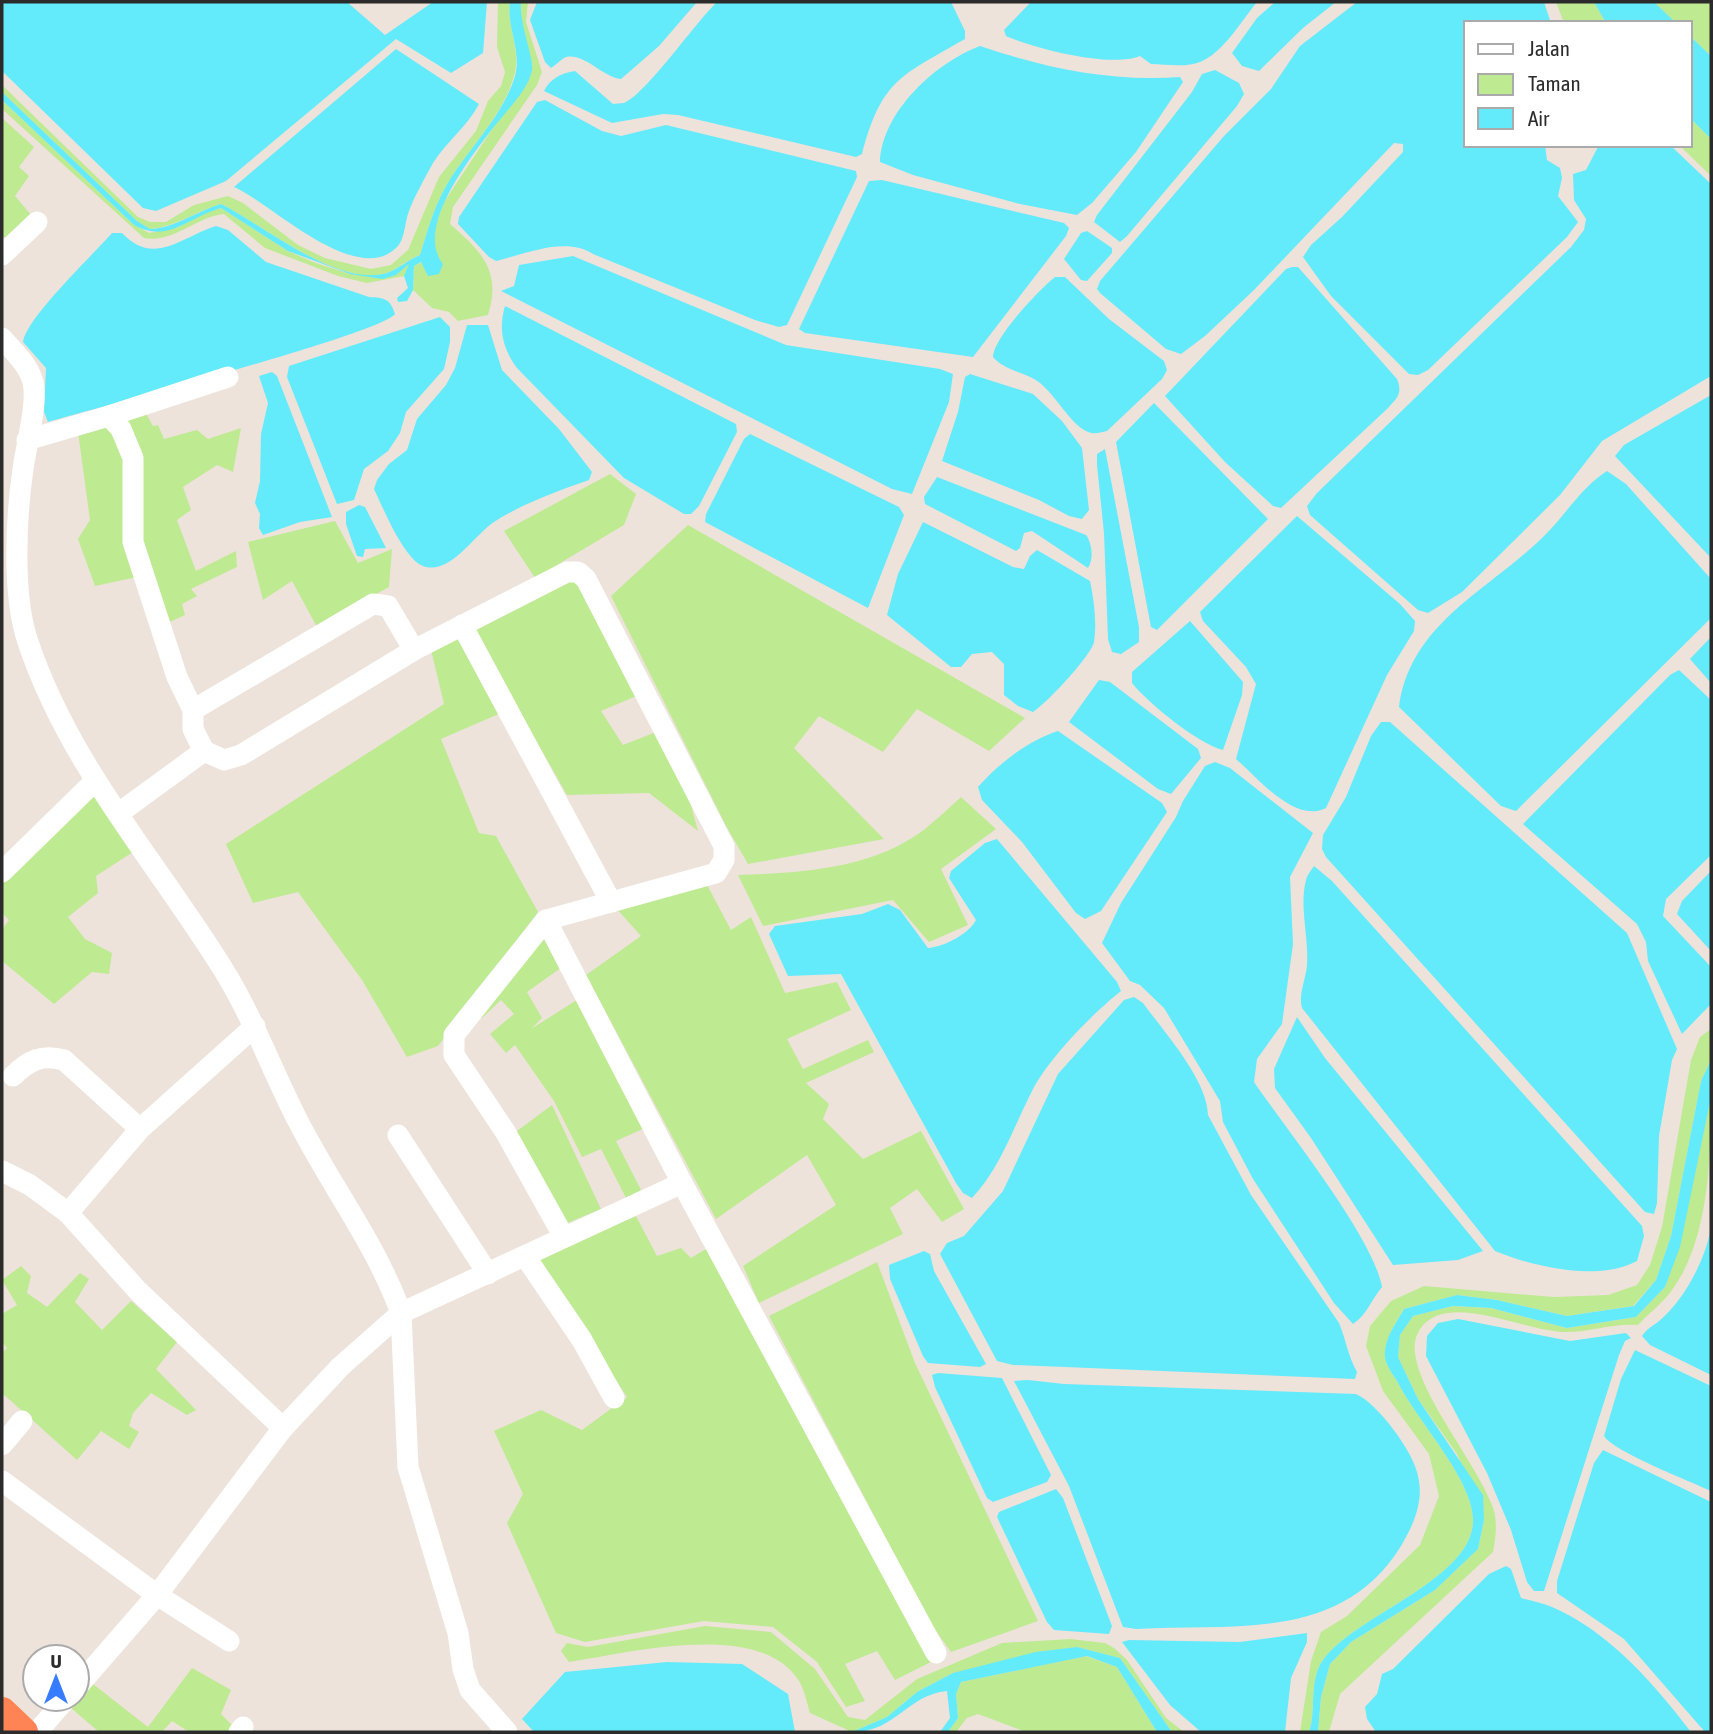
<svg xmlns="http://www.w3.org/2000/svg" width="1713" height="1734" font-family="'Asap Condensed',sans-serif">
  <rect width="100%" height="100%" fill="#eee3db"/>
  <g fill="#beea92">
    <path d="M498,2H510C506,26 522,51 514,76C502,119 465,151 444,190C433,210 427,233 420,255C408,259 398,269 387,273C337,288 262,224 221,204C197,211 175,227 150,229L137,221L2,92V85L138,217L150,222H166L194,205L228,196L243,203L298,245L325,258L371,269L391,265L408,250L439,177L476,131L488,101L501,86L505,72L497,47Z"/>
    <path d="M521,2H528L526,22L542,72L537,85L453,207L450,224C481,251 502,271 488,315L458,321L449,312L432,308L413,290L414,266L436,255L433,232L444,202L532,69L520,12Z"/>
    <path d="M1556,2H1594L1606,23H1564Z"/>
    <path d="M1654,2H1711V56L1690,36V23H1676Z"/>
    <path d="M2,100L134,225L149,233L179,227L200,214L221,208L288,251L313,262L350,274L396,275L410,263L404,276L367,283L338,276L265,248L224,214C195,217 175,243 144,238L2,109Z"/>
    <path d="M2,118L34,147L19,167L29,176L15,196L31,215L8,240L2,235Z"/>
    <path d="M1690,118L1711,139V176L1679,145H1690Z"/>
    <path d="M145,412L153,426L158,425L164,439L197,430L208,439L241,428L233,472L217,465L183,487L191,510L177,520L196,571L236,551L237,567L191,589L197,596L182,604L185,615L163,625L140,547L124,420Z"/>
    <path d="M108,421L128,473L137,577L95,586L78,539L90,520L78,432Z"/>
    <path d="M610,474L636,494L624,525L535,578L504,531Z"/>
    <path d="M335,521L358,563L392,549L389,587L317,627L292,581L263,600L248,542Z"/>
    <path d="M688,525L1025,718L989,751L917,709L883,752L819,716L794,748L884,839L748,864L726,826L611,596Z"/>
    <path d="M575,578L639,695L601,711L623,745L656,732L683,776L698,831L649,793L567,795L471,626Z"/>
    <path d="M460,634L501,713L441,739L479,833L496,836L538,912L438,1046L407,1057L362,980L298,892L253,903L226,844L444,704L431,650Z"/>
    <path d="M91,793L136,850L96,876L98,893L68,917L85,939L112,953L109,974L92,972L54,1004L2,961V930L9,920L2,913V881Z"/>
    <path d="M961,797L996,829L941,869L968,925L929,942L893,900L763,926L738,875C800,873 873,869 925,829C937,819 949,808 961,797Z"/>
    <path d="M706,883L731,930L751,917L785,993L837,982L851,1010L787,1039L803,1069L868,1040L874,1052L806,1083L829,1104L823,1119L863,1159L921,1131L964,1209L942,1222L917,1189L890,1208L903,1234L759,1303L743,1266L836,1205L807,1155L716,1219L586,975L641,936L615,907Z"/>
    <path d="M545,929L565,965L527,992L542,1018L531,1029L580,998L649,1126L616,1141L641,1190L626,1198L601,1149L582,1157L554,1101L515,1045L506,1053L490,1034L514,1014L501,1000L482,1018L478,1014Z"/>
    <path d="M1711,1029V1060L1701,1081L1671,1236L1656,1280L1633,1306L1567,1316L1497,1300L1457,1295L1404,1309C1395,1323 1384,1340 1385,1358C1386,1365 1393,1375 1397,1381C1417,1421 1472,1478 1473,1519C1475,1579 1355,1615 1323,1660C1308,1681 1317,1710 1309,1732H1300L1311,1661L1321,1632L1347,1616L1420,1545L1439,1496L1429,1454L1383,1391L1366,1346L1370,1326L1391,1301L1424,1286L1554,1297L1608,1295L1637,1285L1650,1265L1662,1227L1691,1060L1700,1037Z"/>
    <path d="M1711,1097C1711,1157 1709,1240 1672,1290C1663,1303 1649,1313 1638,1325C1611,1323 1587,1333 1564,1332C1529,1330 1480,1308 1448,1313C1428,1315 1412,1331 1415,1353C1420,1396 1475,1461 1492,1505C1498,1519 1496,1537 1493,1552L1340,1694L1329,1732H1318L1321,1697L1330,1664L1351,1642L1435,1590L1478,1549L1484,1520L1457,1454L1418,1399L1398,1357L1400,1335L1413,1316L1453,1306L1491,1308L1567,1328L1636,1317L1665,1287Z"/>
    <path d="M552,1105L601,1209L565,1224L513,1134Z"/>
    <path d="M636,1216L657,1256L681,1248L691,1258L709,1247L931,1662L895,1680L877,1651L845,1664L865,1701L846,1707L817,1662L773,1627L704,1621L585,1642L556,1633L507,1523L523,1494L494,1431L541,1410L582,1430L627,1397L536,1258Z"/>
    <path d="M877,1262L915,1363L1038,1621L951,1652L931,1624L769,1316Z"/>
    <path d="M21,1266L31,1276L27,1293L47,1307L80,1273L89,1279L75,1302L102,1330L131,1301L177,1342L156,1369L196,1410L187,1415L151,1393L133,1413L129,1426L139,1432L129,1449L101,1431L77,1460L2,1393V1353L7,1348L2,1342V1314L17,1305L2,1280Z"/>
    <path d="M705,1626L771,1632L815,1669L848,1717L865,1720L917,1679L1002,1643L1070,1639L1105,1643L1114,1648L1127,1660L1166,1718L1184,1732H1172L1120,1658L1077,1647L953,1673L917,1692L887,1717L852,1732L810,1713C807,1703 804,1687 797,1678C756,1620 628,1653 569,1662L561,1651L567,1643L588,1647Z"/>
    <path d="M1086,1656L1117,1667L1157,1732H1026L978,1714L967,1718L956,1732H948L958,1718L956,1694L961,1682Z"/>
    <path d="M192,1668L231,1690L221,1714L235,1728L232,1732H189L172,1721L162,1732H99L71,1708L93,1684L148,1727Z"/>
  </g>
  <g fill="#63eafb">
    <path d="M2,2H347L385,35L433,2H487L483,53L451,73L396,39L226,181L156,211L143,208L2,71Z"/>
    <path d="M510,2H521C519,23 534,58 532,70C528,91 506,111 493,128C470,158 414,228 443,264L439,274L428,276L421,262L414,266L413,290L407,301L398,302L397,298L408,288L404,276L409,264L396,275L383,279L350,274L288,251L221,208C188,217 168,244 134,225L2,100V92L137,221L150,229C175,228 197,211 221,204C262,224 337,288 387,273C398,269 408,260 420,255C427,233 433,210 444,190C465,151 502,119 515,76C522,51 506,26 510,2Z"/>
    <path d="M537,2H697L659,46L621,79C603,78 582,50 564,58C559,61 556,65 551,68L545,62L530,20Z"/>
    <path d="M717,2H951L965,31V39C901,76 882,79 862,154L856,157L678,115L663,114L612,123L544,91C550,79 561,73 575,71L613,104C613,104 623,103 624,103C646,94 695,23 717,2Z"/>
    <path d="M1031,2H1257C1242,20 1223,53 1200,62C1186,68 1165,64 1151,64L1140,56C1111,68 1036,49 1006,36L1004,30Z"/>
    <path d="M1275,2H1336L1303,28L1259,71L1242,66L1232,53L1257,18Z"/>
    <path d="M1357,2H1544L1551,23H1466V145H1545L1547,160L1560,168L1562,178L1558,196L1578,222L1567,237L1428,370L1418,375L1409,374L1331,296L1303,257L1311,245L1342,217L1403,152V144L1394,143L1254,290L1205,336L1181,354L1166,349L1100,293L1097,289L1100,281L1224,136L1271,89L1300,46Z"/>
    <path d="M1594,2H1654L1676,23H1606Z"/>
    <path d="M1690,36L1711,56V139L1690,118Z"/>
    <path d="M980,46C1046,68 1110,82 1180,77L1183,82L1136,152L1092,203L1077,215L1020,204L913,175L880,162C882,112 935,63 980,46Z"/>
    <path d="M396,49L479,104C467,127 446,142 433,163C425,178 415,195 409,211C405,221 405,238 398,246C358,290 270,202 234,187Z"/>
    <path d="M1215,70L1239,83L1244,94L1237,106L1127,236L1120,242L1094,222L1097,215L1192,92L1202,74Z"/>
    <path d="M545,100L602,131L621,136L666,125L856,171L857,177L787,325L779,327L755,320L593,254C566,236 525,254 496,261L489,257L458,224L459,217L537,102Z"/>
    <path d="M1599,145H1670L1711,184V376L1602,441L1560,495L1462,592L1428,613L1418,610L1310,515L1307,506L1317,493L1571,247L1584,230L1586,219L1574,200L1573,174L1586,170Z"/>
    <path d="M882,180L1064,223L1069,228L1066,236L973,357L805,333L799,329L869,181Z"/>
    <path d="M216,226L228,230L266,262L369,297C384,298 390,298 395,314C380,334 93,409 48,422L44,412L46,368L23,342C26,318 93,255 112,233H122C154,267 181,237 216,226Z"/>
    <path d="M1087,231L1112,248V253L1087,281L1081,280L1064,259L1081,233Z"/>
    <path d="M573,256L786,345L940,369L953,374L949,402L912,494L892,489L501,291L514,286L519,265Z"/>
    <path d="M1292,267H1298L1397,379C1403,394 1397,398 1387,409L1281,508L1273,506L1225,462L1165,396L1286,269Z"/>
    <path d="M1055,277H1065L1109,319L1164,361L1167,370L1162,379L1107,431C1099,433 1093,435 1086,431C1070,423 1056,396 1040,383C1026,372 1005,371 993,357C994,337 1039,290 1055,277Z"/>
    <path d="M505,306L736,424L737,432L699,506L691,514H684L624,478L517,368C503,349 498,330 505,306Z"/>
    <path d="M440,317L450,327V342L444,369L406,412L400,433L388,451L364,469L354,500L337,504L287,377L289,366Z"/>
    <path d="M467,325H488L502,370L559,429L592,472L589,480C557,491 522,504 494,522C475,534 450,576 423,566C404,559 383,508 374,489L377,480L389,464L407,450L417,419L446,385L455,368Z"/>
    <path d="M272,372L277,376L332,517L300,522L263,535L259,528L260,514L255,503L260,481L261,434L268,403L259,376Z"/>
    <path d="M970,374L1033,394L1062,421L1082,448L1089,510L1082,519L1069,516L1039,500L942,461L958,412L965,377Z"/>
    <path d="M1711,395V558L1615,456L1624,445Z"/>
    <path d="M1154,403L1268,519L1157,630L1151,627L1116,442Z"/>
    <path d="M750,434L899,507L904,515L868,608L705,522L706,514L744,439Z"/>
    <path d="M1105,449L1139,627V642L1121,654L1112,652L1108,639L1104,533L1097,465V454Z"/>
    <path d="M1607,471L1626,484L1711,579V618L1516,811L1501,806L1399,707C1410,625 1484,593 1540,540C1563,519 1580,488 1607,471Z"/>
    <path d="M937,477L1086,535C1092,543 1094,559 1088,568L1032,531L1024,533L1020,548L1016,551L925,504L924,497Z"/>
    <path d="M359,505L365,507L386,548L365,549L363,557L357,556L346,524V512Z"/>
    <path d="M1297,516L1400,604L1415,621L1414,631L1387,675L1326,808C1295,824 1258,778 1236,759L1256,684L1246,667L1203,621L1200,612Z"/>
    <path d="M923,522L1013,567L1024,569L1030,556L1037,550L1090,581C1094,600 1097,623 1094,642C1091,656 1046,704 1033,712L1018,706L1004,695V664L992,652L972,654L961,667H951L887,615L898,574Z"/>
    <path d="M1190,621L1243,682L1242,695L1223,750C1198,744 1148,703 1132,683V672Z"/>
    <path d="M1711,637V683L1690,659Z"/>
    <path d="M1679,670L1711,700V855L1666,899L1663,916L1711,967V1004L1682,1034L1648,961L1646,942L1637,924L1523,824L1670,675Z"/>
    <path d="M1099,680L1110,682L1198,749L1201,758L1171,794L1158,789L1069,722Z"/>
    <path d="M1381,722H1390L1627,933L1677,1049L1672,1060L1659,1136L1657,1203L1654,1214L1645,1212L1326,857L1322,849L1323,835L1346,797L1371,736Z"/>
    <path d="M1058,731L1162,803L1167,812L1101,911L1085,919L1076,913L1022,842L982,800L978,787C998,764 1029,740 1058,731Z"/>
    <path d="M1215,762L1230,768L1313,833L1290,877L1293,944L1282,1024L1257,1059L1254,1082C1286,1129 1373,1237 1382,1287C1371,1300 1367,1315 1353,1324L1334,1303L1253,1179L1223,1122L1220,1101L1164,1008L1140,985L1130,981L1102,943L1121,903L1176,817L1183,801L1205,766Z"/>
    <path d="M997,839L1117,982L1121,991C1093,1013 1048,1059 1032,1091C1013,1128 1001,1167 972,1198L963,1193L956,1183L841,974L788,976L769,934L775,926L862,914L888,904L900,910L928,948C943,947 969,934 976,920L949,878L951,871L985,843Z"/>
    <path d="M1314,866L1332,881L1642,1226L1644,1236L1637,1261C1598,1282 1534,1267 1495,1251L1302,1008C1298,995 1306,979 1307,965C1309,937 1299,907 1306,880C1307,875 1311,871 1314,866Z"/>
    <path d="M1711,871V951L1677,914L1682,901Z"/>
    <path d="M1134,997L1143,1003C1164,1032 1207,1079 1208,1115L1251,1195L1339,1323C1346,1340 1348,1356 1357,1372L1355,1379L1013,1365L997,1361L940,1254L947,1243L964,1236L1003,1191L1058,1074L1124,1000Z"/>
    <path d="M1297,1017L1325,1058L1483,1251L1458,1260L1393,1265L1311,1138L1275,1088L1274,1069Z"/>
    <path d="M1711,1060V1097L1680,1247L1665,1287L1636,1317L1567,1328L1491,1308L1453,1306L1413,1316L1400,1335L1398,1357L1418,1399L1483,1495L1484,1520L1478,1549L1435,1590L1351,1642L1330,1664L1321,1697L1318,1732H1309C1317,1710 1308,1681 1323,1660C1355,1615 1475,1579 1473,1519C1472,1478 1417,1421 1397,1381C1393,1375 1386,1365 1385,1358C1383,1340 1396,1323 1404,1309L1457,1295L1497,1300L1567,1316L1634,1306L1656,1280L1671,1236L1701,1081Z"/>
    <path d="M1711,1227V1375L1650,1345L1642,1336C1647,1329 1651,1327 1658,1322C1684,1301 1706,1259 1711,1227Z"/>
    <path d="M924,1251L930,1254L934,1271L986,1364L980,1367L928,1363L923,1356L890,1279L889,1265Z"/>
    <path d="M1458,1319L1570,1341L1626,1333L1631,1338L1625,1341L1619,1355L1544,1591H1534L1527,1582L1511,1530L1487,1473L1426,1356L1427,1336L1438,1323Z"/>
    <path d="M1635,1350L1711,1386V1491C1690,1481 1614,1452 1604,1436L1621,1379Z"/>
    <path d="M938,1373L1002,1378L1051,1475L1047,1482L993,1502L987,1498L935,1387L932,1375Z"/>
    <path d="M1028,1380L1064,1384L1356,1394C1377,1403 1414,1452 1418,1476C1424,1501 1414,1524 1401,1546C1341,1643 1233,1623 1136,1629L1123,1627L1069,1486L1014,1381Z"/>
    <path d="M1603,1450L1711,1502V1732H1705L1624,1639L1557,1593V1581L1594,1463Z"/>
    <path d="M1056,1489L1063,1498L1112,1626L1109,1634L1054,1630L1047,1622L997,1517L999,1512Z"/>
    <path d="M1506,1566L1511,1569L1521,1598C1531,1601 1543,1603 1552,1607C1610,1632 1654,1684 1691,1732H1376L1367,1719L1365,1707L1377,1694L1382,1674L1393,1669L1489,1574Z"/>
    <path d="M1307,1633V1642L1291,1678L1285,1732H1201L1170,1705L1122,1642L1129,1640L1240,1642Z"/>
    <path d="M1077,1647L1120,1658L1172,1732H1157L1117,1667L1087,1656L961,1682L956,1694L958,1718L948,1732H940L950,1718L947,1691C907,1695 896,1732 852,1732L887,1717L917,1692L953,1673L1036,1652Z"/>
    <path d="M667,1662L742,1664L788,1694L795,1732H534L522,1719L565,1672Z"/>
  </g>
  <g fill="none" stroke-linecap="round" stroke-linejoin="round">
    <g stroke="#fff" stroke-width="21">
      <path d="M2,255L37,222"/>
      <path d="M2,338C14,352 28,364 33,382C38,403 26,446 23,469C16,517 12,596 28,642C69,765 156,861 223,969C253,1017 272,1071 298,1121C331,1186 376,1244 401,1313L408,1467L458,1633L463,1669L470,1690L507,1732"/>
      <path d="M109,416L228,377"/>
      <path d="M27,440L109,416L121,429L133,458V542L177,677L193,710V729L204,751"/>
      <path d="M462,625L611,902"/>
      <path d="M193,710L373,604L388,606L414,650"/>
      <path d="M119,813L204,751L224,760L241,755L414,650L567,572H578L586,579L724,846V860L716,873L546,920L682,1183L936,1653"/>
      <path d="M2,872L94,782"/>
      <path d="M546,920L454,1035V1055L506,1133L564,1237"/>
      <path d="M13,1076C29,1060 42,1054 64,1060L140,1129"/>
      <path d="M398,1135L488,1274"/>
      <path d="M2,1171L30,1185L68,1213L138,1291L283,1428"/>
      <path d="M68,1213L140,1129L255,1026"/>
      <path d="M525,1256L582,1340L614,1398"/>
      <path d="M2,1445L22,1421"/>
      <path d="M2,1481L157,1595L229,1641"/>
      <path d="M77,1687L157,1595L283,1428L340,1367L401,1313L682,1183"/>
      <path d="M37,1732L66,1699"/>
      <path d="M239,1732L243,1727"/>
    </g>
    <path stroke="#ff8455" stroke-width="30" d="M2,1712L23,1732"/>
  </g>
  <rect width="1713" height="1734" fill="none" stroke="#2b2b2b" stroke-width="7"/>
  <rect x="1464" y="21" width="228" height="126" fill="#ffffff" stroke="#aaaaaa" stroke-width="2"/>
  <rect x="1478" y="44" width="35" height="10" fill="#ffffff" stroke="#aaaaaa" stroke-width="2"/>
  <text x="1528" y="56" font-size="21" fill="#2b2b2b">Jalan</text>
  <rect x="1478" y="74" width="35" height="21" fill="#beea92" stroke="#aaaaaa" stroke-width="2"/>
  <text x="1528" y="91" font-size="21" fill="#2b2b2b">Taman</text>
  <rect x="1478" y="108" width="35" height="21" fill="#63eafb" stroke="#aaaaaa" stroke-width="2"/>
  <text x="1528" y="126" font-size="21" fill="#2b2b2b">Air</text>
  <g transform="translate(56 1678)"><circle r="33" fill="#ffffff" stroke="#aaaaaa" stroke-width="2"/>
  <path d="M0-5L12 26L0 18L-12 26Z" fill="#377cff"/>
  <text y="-10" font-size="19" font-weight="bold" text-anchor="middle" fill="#2b2b2b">U</text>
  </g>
</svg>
